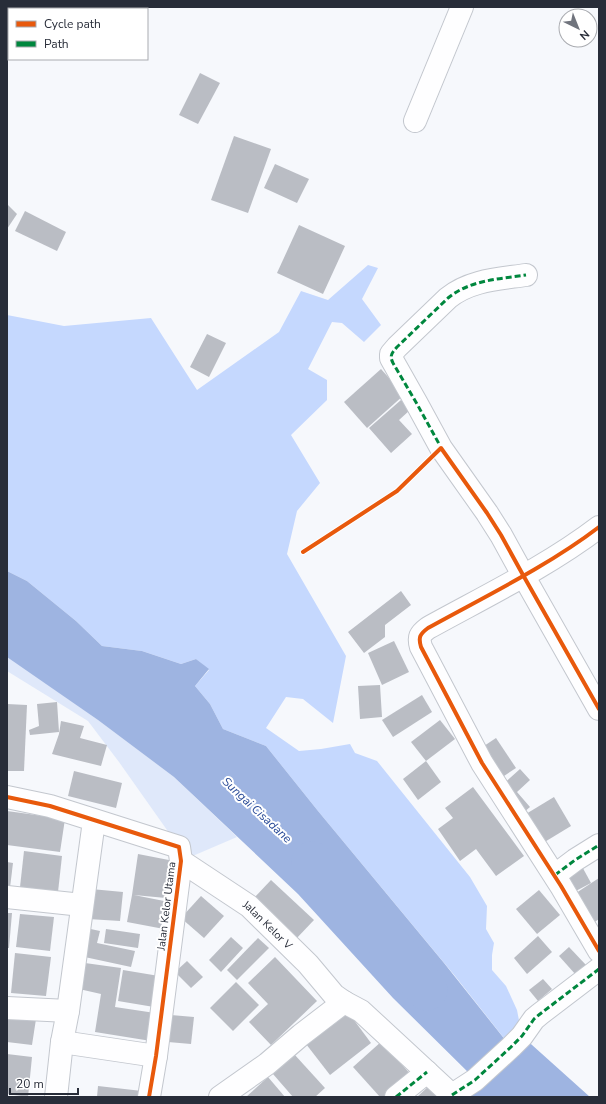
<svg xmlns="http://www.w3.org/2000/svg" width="606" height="1104" font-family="'Nunito Sans',sans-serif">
  <rect width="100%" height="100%" fill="#f6f8fc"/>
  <path fill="#dfe8fa" d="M7,656L98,720L174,777L237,837L181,861L179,847L119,762L88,721L7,671Z"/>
  <path fill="#c5d8fe" d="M368,265L378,268L362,299L381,325L364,342L342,323L332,322L308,369L327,380V400L291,435L320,483L297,511L287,554L346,656L333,723L303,699L286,697L266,728L299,751L321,749L350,744L355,753L377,761L470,877L487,906L486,929L494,943L492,955V970L506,986L517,1010L522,1036L511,1047L455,976L318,811L266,746L223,729L210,704L195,686L209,670L196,659L181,664L142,651L102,646L76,621L27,581L7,571V315L64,326L151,318L197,390L279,332L301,291L328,300Z"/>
  <path fill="#9eb4e1" d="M7,571L27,581L76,621L102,646L142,651L181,664L196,659L209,669L195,686L210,704L223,729L266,746L318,811L444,963L510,1046L522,1036L590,1097H454L475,1079L393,998L298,894L174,777L98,720L7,657Z"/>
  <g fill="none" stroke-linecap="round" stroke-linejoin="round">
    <path stroke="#9eb4e1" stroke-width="41" d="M312,862L351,898L427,990"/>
  </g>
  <g fill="#babdc4">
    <path d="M200,73L220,83L198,124L179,115Z"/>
    <path d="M234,136L271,149L248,213L211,200Z"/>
    <path d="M275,164L309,179L297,203L264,188Z"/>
    <path d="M7,204L17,214L7,229Z"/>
    <path d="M25,211L66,232L57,251L15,231Z"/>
    <path d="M299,225L345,246L323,294L277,273Z"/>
    <path d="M207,334L226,343L209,377L190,367Z"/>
    <path d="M381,369L404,395L367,428L344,402Z"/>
    <path d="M401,400L410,410L399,420L412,434L391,453L369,428Z"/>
    <path d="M401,591L411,605L385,625V637L364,653L348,632Z"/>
    <path d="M394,641L409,672L382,685L368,653Z"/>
    <path d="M380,685L382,717L360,719L358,686Z"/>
    <path d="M422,695L432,712L393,737L382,720Z"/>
    <path d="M57,702L59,732L30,735L29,730L39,726L37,704Z"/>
    <path d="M7,704L27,705L24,771H7Z"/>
    <path d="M440,720L455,739L426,761L411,742Z"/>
    <path d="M61,721L84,726L80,738L107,745L101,766L52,754L59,734Z"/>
    <path d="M496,738L516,768L501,778L481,748Z"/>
    <path d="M426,761L441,782L418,800L403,779Z"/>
    <path d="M520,769L530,780L517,792L530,807L523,813L500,787Z"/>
    <path d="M74,771L122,783L116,808L68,796Z"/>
    <path d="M473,787L524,856L496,876L476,849L460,861L438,829L453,818L445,808Z"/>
    <path d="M554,797L571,826L538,846L521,817Z"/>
    <path d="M7,811L65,819L60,852L7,845Z"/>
    <path d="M24,851L62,856L57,901L19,896Z"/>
    <path d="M138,854L174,861L166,898L134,895L169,902L164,929L127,922L132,895Z"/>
    <path d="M579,861L591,883L572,893L560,872Z"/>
    <path d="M7,862L13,863L9,896H7Z"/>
    <path d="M599,878V919L589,926L570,897Z"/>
    <path d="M271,880L314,920L295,940L252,900Z"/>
    <path d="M91,889L123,892L120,921L88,919Z"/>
    <path d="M539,890L560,915L537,934L516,909Z"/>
    <path d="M201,896L224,916L204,938L181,918Z"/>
    <path d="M7,913H12L9,948H7Z"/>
    <path d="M20,914L54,917L50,951L16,947Z"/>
    <path d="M86,928L100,931L97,943L135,951L131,967L80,956Z"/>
    <path d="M106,929L140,934L138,948L104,943Z"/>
    <path d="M538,936L552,952L527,974L514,958Z"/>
    <path d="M231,937L243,948L221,972L209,960Z"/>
    <path d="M258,938L269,948L237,980L227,970Z"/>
    <path d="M569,947L586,965L576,975L559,956Z"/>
    <path d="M15,953L51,957L46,996L11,993Z"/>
    <path d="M275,957L317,1001L271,1045L249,1022L268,1004L248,983Z"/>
    <path d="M187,961L203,977L191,988L175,972Z"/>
    <path d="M85,963L121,968L115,1007L155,1013L151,1041L95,1032L101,994L79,989Z"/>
    <path d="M123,970L165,977L160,1008L118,1001Z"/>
    <path d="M543,979L552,989L538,1001L529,990Z"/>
    <path d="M236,982L259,1005L233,1031L210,1008Z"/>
    <path d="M348,1012L371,1043L330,1075L306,1044Z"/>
    <path d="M7,1015L36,1019L32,1045L7,1042Z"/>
    <path d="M171,1015L194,1017L191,1044L168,1042Z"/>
    <path d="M382,1041L411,1075L387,1097H380L353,1067Z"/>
    <path d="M7,1054L32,1057L28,1097L7,1094Z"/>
    <path d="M294,1054L325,1088L315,1097H293L273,1074Z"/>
    <path d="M268,1077L285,1097H246Z"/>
    <path d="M431,1084L442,1097H417Z"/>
    <path d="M98,1086L142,1091L141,1097H97Z"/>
  </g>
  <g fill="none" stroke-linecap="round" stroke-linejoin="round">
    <defs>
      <g id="minor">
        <path d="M415,121L462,7"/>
        <path d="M526,275C499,279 470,280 448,298L397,347L391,354V358L417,404L441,448L487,513L501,535L523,575L599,709"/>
        <path d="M599,527C548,566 484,597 428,628C420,634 418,637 421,647L482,763L561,886L599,951"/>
        <path d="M7,797L50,806L179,847L181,861L156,1056L149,1097"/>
        <path id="s1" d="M181,861L249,906L308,964L334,995L344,1002L361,1011L454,1097"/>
        <path d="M555,875L575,860L599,845"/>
        <path d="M7,897L82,905"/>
        <path d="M7,1008L68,1011"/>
        <path d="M62,1042L156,1056"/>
        <path d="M452,1095L475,1080L511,1047L522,1036L534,1019L540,1014L599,969"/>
        <path d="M56,1097L62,1042L68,1011L94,821"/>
        <path d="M220,1097L267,1064L301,1035L344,1002"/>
        <path d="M396,1097L427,1072"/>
      </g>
    </defs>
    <use href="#minor" stroke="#c3c7ce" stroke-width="24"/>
    <use href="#minor" stroke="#fefeff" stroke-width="22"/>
    <g stroke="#00873e" stroke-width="3" stroke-dasharray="6 3" stroke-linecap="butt">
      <path d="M443,451L417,404L393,363C389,355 392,353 397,347L448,298C470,280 499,279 526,275"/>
      <path d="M555,875L575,860L599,845"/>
      <path d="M452,1095L475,1080L511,1047L522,1036L534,1019L540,1014L599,969"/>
      <path d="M396,1097L427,1072"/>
    </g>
    <defs>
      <g id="cycleway">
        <path d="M599,527C548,566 484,597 428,628C420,634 418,637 421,647L482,763L561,886L599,951"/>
        <path d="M303,552L397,491L441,448L487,513L501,535L523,575L599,709"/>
        <path d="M7,797L50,806L179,847L181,861L156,1056L149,1097"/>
      </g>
    </defs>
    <use href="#cycleway" stroke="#fff" stroke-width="6"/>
    <use href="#cycleway" stroke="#e8590c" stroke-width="4"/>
  </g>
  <g text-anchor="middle" stroke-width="4" stroke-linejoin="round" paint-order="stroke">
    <g font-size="11" fill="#282d39" stroke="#fff">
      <text transform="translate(166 906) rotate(-83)" y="4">Jalan Kelor Utama</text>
      <text dy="4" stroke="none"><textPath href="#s1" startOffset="108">Jalan Kelor V</textPath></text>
    </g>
    <g font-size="12" font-style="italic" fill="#2c4d99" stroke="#fff">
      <text transform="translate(257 810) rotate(43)" y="4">Sungai Cisadane</text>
    </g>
  </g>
  <rect width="606" height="1104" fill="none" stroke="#282d39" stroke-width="16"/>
  <rect x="8" y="8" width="140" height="52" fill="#ffffff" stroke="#a9abb0"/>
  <rect x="16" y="21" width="20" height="6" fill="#e8590c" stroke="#a9abb0"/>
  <text x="44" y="28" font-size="12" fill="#282d39">Cycle path</text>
  <rect x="16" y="41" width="20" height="6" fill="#00873e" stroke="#a9abb0"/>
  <text x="44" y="48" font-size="12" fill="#282d39">Path</text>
  <g transform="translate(578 28) rotate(137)"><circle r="19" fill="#ffffff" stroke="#a9abb0"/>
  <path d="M0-3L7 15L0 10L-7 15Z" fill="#70747d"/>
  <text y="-6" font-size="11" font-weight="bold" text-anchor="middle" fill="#282d39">N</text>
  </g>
  <path d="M10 1088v6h68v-6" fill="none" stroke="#282d39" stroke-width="2"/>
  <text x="16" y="1088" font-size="12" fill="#282d39" stroke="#ffffff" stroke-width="3" paint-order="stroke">20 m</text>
</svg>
